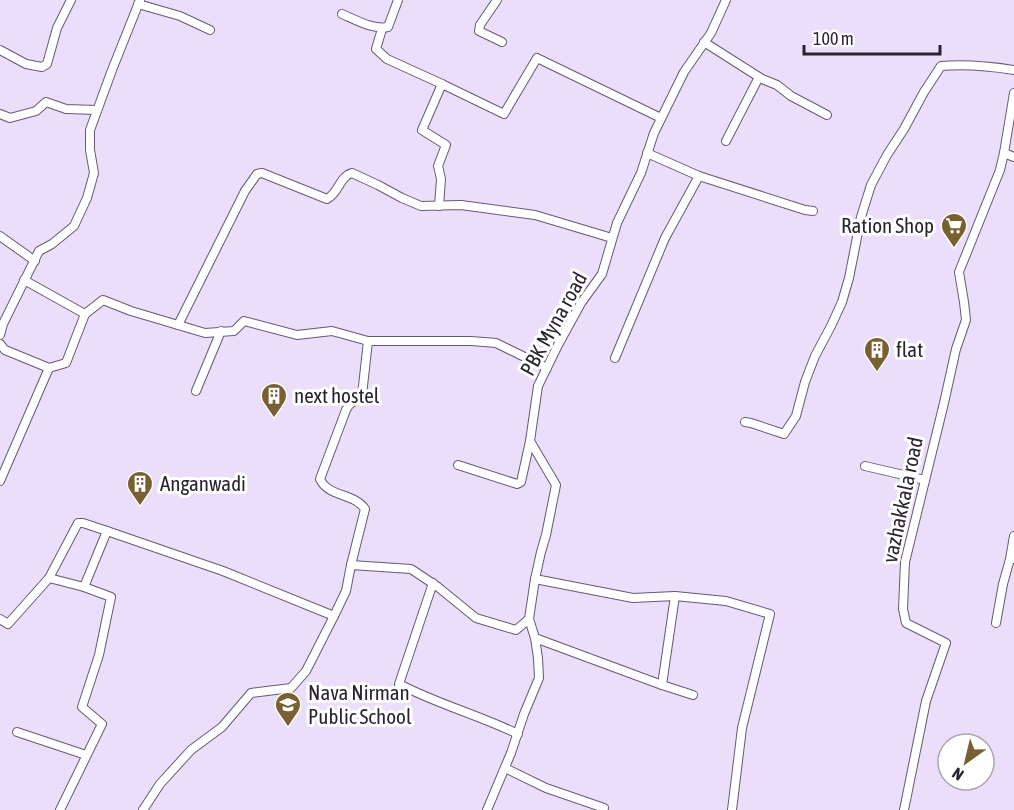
<svg xmlns="http://www.w3.org/2000/svg" width="1014" height="810" font-family="'Asap Condensed',sans-serif">
  <rect width="100%" height="100%" fill="#ebdefa"/>
  <g fill="none" stroke-linecap="round" stroke-linejoin="round">
    <defs>
      <g id="street">
        <path d="M497,0L480,25L479,31L502,42"/>
        <path d="M138,4L180,16L210,30"/>
        <path d="M342,14C356,20 373,30 388,27L398,0"/>
        <path d="M382,29L376,49L387,59L442,84L504,114L537,58L661,118"/>
        <path d="M704,42L762,79L777,85L791,96L827,115"/>
        <path d="M0,50L26,64L42,67L47,64L57,28L71,0"/>
        <path d="M0,114L10,118L36,111L46,102L66,109L97,110"/>
        <path d="M726,141L759,77"/>
        <path d="M647,153L699,176L805,210L813,211"/>
        <path d="M1004,153L1014,157"/>
        <path d="M439,206L441,179L438,166L446,145L422,130L442,84"/>
        <path d="M0,236L35,261"/>
        <path d="M24,280L85,314L103,300L131,311L205,333L234,331L244,321L297,335L332,331L368,341H471L496,343L547,368"/>
        <path d="M178,325L245,191L257,174L262,173L327,199C339,193 339,177 352,173L378,185L402,198L421,206L461,205L535,215L612,238"/>
        <path d="M0,335L3,324L39,251L52,244L74,226L87,198L94,173L90,150V130L112,70L140,0"/>
        <path d="M0,344L5,350L49,368L66,363L85,314"/>
        <path d="M615,358L665,238L699,176"/>
        <path d="M196,391L221,331"/>
        <path d="M745,422L751,423L784,434L796,416L805,382L815,356L831,326L842,302L849,278L861,217L871,185L887,155L904,129L924,92L941,66C966,64 989,66 1014,70"/>
        <path d="M458,465L517,484L521,482L530,441"/>
        <path d="M865,466L925,480"/>
        <path d="M0,481L49,368"/>
        <path d="M1010,559L1014,536"/>
        <path d="M351,565L365,509C354,493 328,497 320,479L346,410L349,405L362,395L368,341"/>
        <path d="M49,578L78,523H83L107,531"/>
        <path d="M535,579L633,598L675,596L726,601L770,614L742,728L732,810"/>
        <path d="M433,583L399,684C437,704 479,715 518,734"/>
        <path d="M0,619L8,624L49,578L84,587L107,531L223,571L334,616"/>
        <path d="M996,623L1003,584L1010,559H1014"/>
        <path d="M535,638L662,685L675,596"/>
        <path d="M662,685L693,695"/>
        <path d="M17,732L86,755"/>
        <path d="M505,768L546,788L604,808"/>
        <path d="M60,810L102,724L82,707L99,655L111,597L84,587"/>
        <path d="M143,810L160,784L191,750L222,727L251,693L291,688L306,671L334,616L346,591L351,565L411,569L438,587L476,618L516,630L529,619"/>
        <path d="M487,810L511,753L524,714L539,678L538,658L535,638L529,619L535,579L541,552L546,535L556,485L530,441L538,386L558,345L581,303L602,274L617,223L641,173L654,133L684,72L711,33L726,0"/>
        <path d="M904,810L926,701L946,643L906,623L903,609L905,562L944,403L956,349L966,320L964,302L959,272L1000,170L1004,153L1014,93"/>
      </g>
    </defs>
    <use href="#street" stroke="#675876" stroke-width="10"/>
    <use href="#street" stroke="#fff" stroke-width="8"/>
  </g>
  <defs>
    <symbol id="supermarket-pin" viewBox="-11 -11 22 30"><path d="M0 17L-7.5 6A9.5 9.5 0 1 1 7.5 6Z" fill="#796031" stroke="#fff"/><path d="M-6-5.5h2.5l.6 2H6L4.5 2H-2.5L-4.4-4H-6ZM-1.5 3.2a1.3 1.3 0 1 0 .1 0ZM3 3.2a1.3 1.3 0 1 0 .1 0Z" fill="#fff"/></symbol>
    <symbol id="building-pin" viewBox="-11 -11 22 30"><path d="M0 17L-7.5 6A9.5 9.5 0 1 1 7.5 6Z" fill="#796031" stroke="#fff"/><path d="M-4-6H4V6H1V3H-1V6H-4ZM-2.5-4.3h1.7v1.8h-1.7ZM.8-4.3h1.7v1.8H.8ZM-2.5-1h1.7V.8h-1.7ZM.8-1h1.7V.8H.8Z" fill="#fff"/></symbol>
    <symbol id="school-pin" viewBox="-11 -11 22 30"><path d="M0 17L-7.5 6A9.5 9.5 0 1 1 7.5 6Z" fill="#796031" stroke="#fff"/><path d="M0-5L7-2L0 1L-7-2ZM-4 1L0 2.5L4 1V4Q0 6-4 4Z" fill="#fff"/></symbol>
  </defs>
  <g fill-rule="evenodd">
    <use href="#supermarket-pin" x="939" y="211" width="30" height="40"/>
    <use href="#building-pin" x="862" y="335" width="30" height="40"/>
    <use href="#building-pin" x="259" y="381" width="30" height="40"/>
    <use href="#building-pin" x="125" y="469" width="30" height="40"/>
    <use href="#school-pin" x="273" y="690" width="30" height="40"/>
  </g>
  <g text-anchor="middle" stroke-width="6" stroke-linejoin="round" paint-order="stroke">
    <g font-size="21" fill="#292330" stroke="#fff" text-anchor="start">
      <text x="934" y="233" text-anchor="end">Ration Shop</text>
      <text x="896" y="357">flat</text>
      <text x="294" y="403">next hostel</text>
      <text x="160" y="491">Anganwadi</text>
      <text x="308" y="700">Nava Nirman<tspan x="308" dy="24">Public School</tspan></text>
    </g>
    <g font-size="21" fill="#292330" stroke="#fff">
      <text transform="translate(554 324) rotate(-61)" y="7">PBK Myna road</text>
      <text transform="translate(903 500) rotate(-78)" y="7">vazhakkala road</text>
    </g>
  </g>
  <g transform="translate(966 762) rotate(214)"><circle r="28" fill="#ffffff" stroke="#a9a7ac" stroke-width="1.5"/>
  <path d="M0-4.5L10 22L0 15L-10 22Z" fill="#796031"/>
  <text y="-9" font-size="16" font-weight="bold" text-anchor="middle" fill="#292330">N</text>
  </g>
  <path d="M804 45v9h136v-9" fill="none" stroke="#292330" stroke-width="3"/>
  <text x="813" y="45" font-size="18" fill="#292330" stroke="#ffffff" stroke-width="4.5" paint-order="stroke">100 m</text>
</svg>
